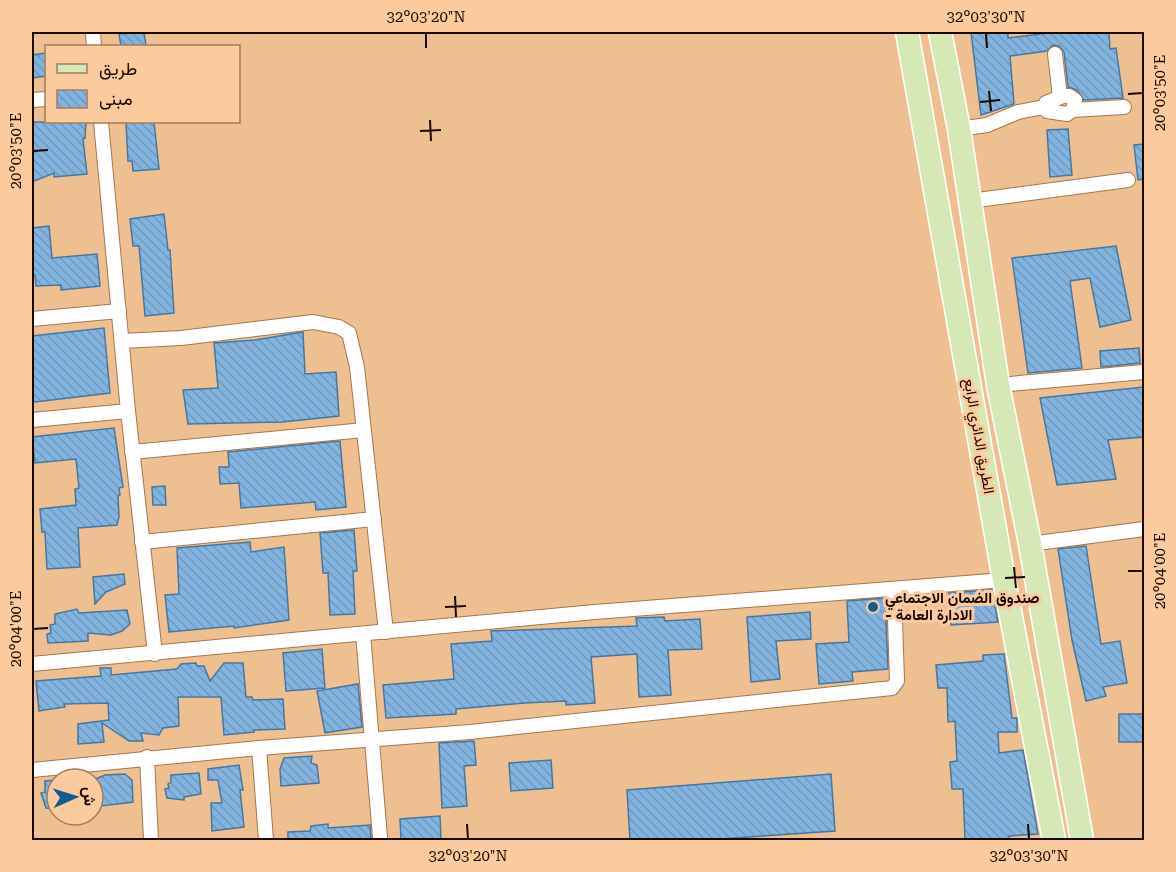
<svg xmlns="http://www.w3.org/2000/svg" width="1176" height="872" font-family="'Roboto Serif',Vazirmatn,serif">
  <defs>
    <pattern id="building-back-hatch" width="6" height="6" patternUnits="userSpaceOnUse" patternTransform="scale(1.5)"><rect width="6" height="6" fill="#82b4df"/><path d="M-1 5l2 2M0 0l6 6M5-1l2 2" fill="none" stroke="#7099be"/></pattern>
  </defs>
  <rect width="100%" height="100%" fill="#eebf90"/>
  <g fill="url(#building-back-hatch)" stroke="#4777a0" stroke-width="1.5">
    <path d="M144,32L146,46H121L119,34Z"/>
    <path d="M971,32H1008V38L1057,32H1109L1110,49L1116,48L1123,98L1084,100L1077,90L1068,87L1064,52L1059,46L1053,45L1047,51L1010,56L1014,104L981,115Z"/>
    <path d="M46,53V76L32,78V55Z"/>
    <path d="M32,122H86L85,138L83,139L87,174L54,177V173L32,182Z"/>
    <path d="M126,122H154L159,169L133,171L132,161H128Z"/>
    <path d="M1068,129L1072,175L1050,177L1047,130Z"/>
    <path d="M1144,144V179L1138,180L1134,145Z"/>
    <path d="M164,214L168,250H170L174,313L145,316L139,246H133L130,219Z"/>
    <path d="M49,226L52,258L97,254L100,286L61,290V285L36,286L35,275L32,276V228Z"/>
    <path d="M1116,246L1131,320L1100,327L1090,278L1070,281L1082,368L1028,373L1012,258Z"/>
    <path d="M104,328L110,393L35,402L32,399V336Z"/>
    <path d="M303,332L305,374L336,372L339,416L282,422L188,424L183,390L218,388L214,343L255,340Z"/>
    <path d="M1139,348L1140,363L1101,367L1100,351Z"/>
    <path d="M1144,387V437L1108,440L1116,479L1057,485L1040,398Z"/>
    <path d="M114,428L123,487L119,488L120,495L118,496L119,517L117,525L78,528L80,567L47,569L45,532H42L40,509L76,505L75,489L79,488L76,459L35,463L32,437Z"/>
    <path d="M340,441L346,507L316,510L315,502L241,508L239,483L220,484L219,467H229L228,452Z"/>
    <path d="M165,486L166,505H153L152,487Z"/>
    <path d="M354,530L357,571H353L355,614L330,615L328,573H323L320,533Z"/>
    <path d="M250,542L251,552L284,547L289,620L234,628V626L169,632L165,595L179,594L177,548Z"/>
    <path d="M1086,546L1101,644L1120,641L1127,683L1103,687L1106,696L1086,701L1072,640L1058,549Z"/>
    <path d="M124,574L125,584L106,592L95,604L93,577Z"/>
    <path d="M992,590L998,622L951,625L949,593Z"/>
    <path d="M885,598L888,669L852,672L853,681L819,684L816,644L849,642L847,601Z"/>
    <path d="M77,609L79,613L127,610L130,624L122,631L111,635L88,633V641L48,643L47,634L51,633L50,625L55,624V614Z"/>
    <path d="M810,612L811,639L776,641L780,679L751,682L747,617Z"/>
    <path d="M664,617L665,621L700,619L702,649L668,650L671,695L639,697L637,654L591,657L595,703L566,705V701L525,703L456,709V714L386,718L383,685L454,679L451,644L492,641L491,631L637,626L636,618Z"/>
    <path d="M322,649L325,688L286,691L283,653Z"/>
    <path d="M1004,654L1012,718H1017V732H998L999,753L1023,750L1038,834L1009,836L1010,840H965L963,789H952L950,762L957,761L955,721L948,722L947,688H938L936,665L983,661V655Z"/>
    <path d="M196,663L197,666H204L210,681L224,663H243L246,697H252L253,700L283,699L285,729L254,730V732L224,735L221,697H178L179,726L163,728L159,735L141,733L143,741H129L102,723L104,742L78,744V724L109,720L108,703L64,704L65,707L39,711L36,681L101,676L100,668H111V675L177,669L181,664Z"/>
    <path d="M358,684L362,727L325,733L317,691Z"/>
    <rect x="1119" y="714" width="25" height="28"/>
    <path d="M474,741L476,765L464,766L467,806L442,808L439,743Z"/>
    <path d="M312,756L311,763L317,765L319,783L281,786L280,769L284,758Z"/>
    <path d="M551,760L553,788L511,791L509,763Z"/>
    <path d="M239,765L243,790H240L244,827L212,831L211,803H222L218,780H208V769Z"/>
    <path d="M199,773L201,794L184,797V800L167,798L165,789L169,788L168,784L171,782V775Z"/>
    <path d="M125,774L132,780L133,802L93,807V780L105,775Z"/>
    <path d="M831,774L835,831L705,840H630L627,790Z"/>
    <path d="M57,780V809L46,808L41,793L45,792V781Z"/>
    <path d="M440,816L441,840H401L400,819Z"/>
    <path d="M328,824V828L370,825L371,840H288V832L310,831L311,826Z"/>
  </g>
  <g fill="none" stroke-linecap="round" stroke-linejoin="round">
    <defs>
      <g id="minor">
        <path d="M93,32L94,46"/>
        <path d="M1055,54L1060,97"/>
        <path d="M1063,96H1069L1075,100L1073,110L1067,114L1047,111L1044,107L1046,103Z"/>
        <path d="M32,100L46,99"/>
        <path d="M1073,110L1124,107"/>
        <path d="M101,122L128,411L155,654"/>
        <path d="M959,129L987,125L1018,112L1044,107"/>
        <path d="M970,201L1128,180"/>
        <path d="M32,319L119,311"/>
        <path d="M122,341L181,338L313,322L339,327L349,333L357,367L386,632"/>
        <path d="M998,385L1144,372"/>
        <path d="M32,420L128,411"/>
        <path d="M132,452L364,430"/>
        <path d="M142,542L374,519"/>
        <path d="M1030,544L1144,529"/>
        <path d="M363,634L380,837"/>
        <path d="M32,664L595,612L1004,580"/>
        <path d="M259,748L266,840"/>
        <path d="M147,757L151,840"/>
        <path d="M32,770L259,748L470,732L892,688L897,681L894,589"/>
      </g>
      <g id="primary">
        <path d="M907,32L1004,580L1054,840"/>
        <path d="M940,32L959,129L998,385L1030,544L1082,840"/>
      </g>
    </defs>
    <use href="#minor" stroke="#a3774b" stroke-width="16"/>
    <use href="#primary" stroke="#fff" stroke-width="25"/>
    <use href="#minor" stroke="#fff" stroke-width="14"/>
    <use href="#primary" stroke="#d6e8b6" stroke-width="22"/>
  </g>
  <path fill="none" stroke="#180800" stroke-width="2" d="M426,33V48M986,33L987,48M989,91L991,111M1128,94L1143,93M980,102L1000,100M430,120L431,141M420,131L441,130M33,151L48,150M1014,567L1016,588M1128,571H1143M1005,578L1025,577M455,596L456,617M445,607L466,606M33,629L48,628M467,824L468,839M1028,824L1029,839"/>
  <circle fill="#125d90" stroke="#fccb9d" stroke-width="2" cx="873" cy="607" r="6"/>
  <g text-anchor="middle" stroke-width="6" stroke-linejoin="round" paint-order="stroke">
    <g font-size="15" fill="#180800" stroke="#fccb9d">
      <text transform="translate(979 436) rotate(80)" y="5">الطريق الدائري الرابع</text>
    </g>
    <g font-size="15" font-weight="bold" fill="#180800" stroke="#fccb9d" text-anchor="start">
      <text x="885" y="603">صندوق الضمان الاجتماعي<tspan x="885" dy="17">- الادارة العامة</tspan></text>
    </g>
  </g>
  <rect width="1176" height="872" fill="none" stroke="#fccb9d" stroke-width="66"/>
  <rect x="45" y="45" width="195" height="78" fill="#fccb9d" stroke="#a17d5e" stroke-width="1.5"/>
  <rect x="57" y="64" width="30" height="9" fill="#d6e8b6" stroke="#a17d5e" stroke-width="1.5"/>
  <text x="99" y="75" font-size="18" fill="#180800">طريق</text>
  <rect x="57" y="90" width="30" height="18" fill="url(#building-back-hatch)" stroke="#a17d5e" stroke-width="1.5"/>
  <text x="99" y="105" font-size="18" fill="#180800">مبنى</text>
  <g transform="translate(75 797) rotate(87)"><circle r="28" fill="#fccb9d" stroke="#a17d5e" stroke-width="1.5"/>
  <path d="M0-4.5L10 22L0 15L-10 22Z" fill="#125d90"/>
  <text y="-9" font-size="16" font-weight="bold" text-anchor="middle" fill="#180800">ش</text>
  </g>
  <rect x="33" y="33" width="1110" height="806" fill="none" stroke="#180800" stroke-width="2"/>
  <g font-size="15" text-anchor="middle" fill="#180800">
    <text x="426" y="22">32°03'20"N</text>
    <text x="986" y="22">32°03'30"N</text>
    <text transform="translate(1160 93) rotate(-90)" y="5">20°03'50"E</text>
    <text transform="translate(16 151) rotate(-90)" y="5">20°03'50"E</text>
    <text transform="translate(1160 571) rotate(-90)" y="5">20°04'00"E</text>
    <text transform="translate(16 629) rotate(-90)" y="5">20°04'00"E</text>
    <text x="468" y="861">32°03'20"N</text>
    <text x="1029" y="861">32°03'30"N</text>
  </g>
</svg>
